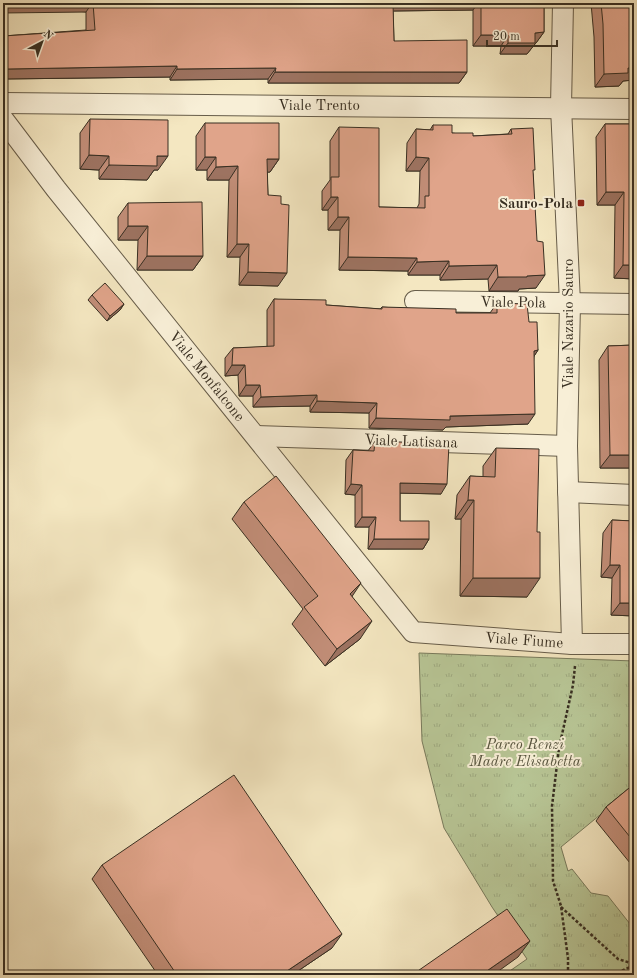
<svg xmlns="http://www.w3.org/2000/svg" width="637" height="978" font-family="'Old Standard TT',serif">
  <defs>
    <pattern id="grass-tufts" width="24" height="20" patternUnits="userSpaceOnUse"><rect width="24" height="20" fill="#b8c696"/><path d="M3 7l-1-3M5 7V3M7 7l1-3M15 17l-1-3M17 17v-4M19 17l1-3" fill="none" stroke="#9faa81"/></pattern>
  </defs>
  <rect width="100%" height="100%" fill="#f4e7c1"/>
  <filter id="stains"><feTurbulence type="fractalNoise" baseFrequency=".005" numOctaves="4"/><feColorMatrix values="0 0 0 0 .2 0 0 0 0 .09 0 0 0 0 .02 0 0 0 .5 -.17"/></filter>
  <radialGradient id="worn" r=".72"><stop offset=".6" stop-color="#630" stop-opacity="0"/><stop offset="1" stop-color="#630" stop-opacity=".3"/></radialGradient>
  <path fill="url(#grass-tufts)" stroke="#787a5c" d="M419,653L634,661V787L561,847L568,871L572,869L591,893L608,896L634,929V975H504L527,959L492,907L444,828L422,741Z"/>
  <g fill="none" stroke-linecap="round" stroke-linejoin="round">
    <defs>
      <g id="street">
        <path d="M563,3L561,107L570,303L567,446L572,644"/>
        <path d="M3,103L634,109"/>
        <path d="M3,119L56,189L413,632L572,644H634"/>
        <path d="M415,301L634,304"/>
        <path d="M256,436L567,446"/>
        <path d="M568,492L634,495"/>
      </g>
    </defs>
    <use href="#street" stroke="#675d4a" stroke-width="22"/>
    <g stroke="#382f22" stroke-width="2.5" stroke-dasharray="3 2" stroke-linecap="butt">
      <path d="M561,907L618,959L634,964"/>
      <path d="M568,975V958L561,906L553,881L552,806L559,748L573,685L575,666"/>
      <path d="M613,975L634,965"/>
    </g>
    <use href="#street" stroke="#f8efd7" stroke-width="20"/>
  </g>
  <g fill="#c18d77" stroke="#382f22">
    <path d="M3,3H544V32L536,43L535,44L527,54H500L501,46H473V10L393,11L394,41L467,72L459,83H268V79L170,80V77L3,79V36L86,30V12Z"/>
    <path d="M591,3H634V80L623,81L619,86L595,87L594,37Z"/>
    <path d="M90,119L158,170H154L147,180L99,179V170L80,169V133Z"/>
    <path d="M205,123L279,159L270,172H267L268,195L278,286L239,285L240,257H227L229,180H207V170H196V136Z"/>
    <path d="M605,124H634V279L614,278L615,205H597L596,137Z"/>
    <path d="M433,125L452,133L473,136L508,134L511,129L533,174L536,288L519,289L518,291H489L488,279L440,280V275H408V271L339,270L340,230H328V210H322V191L330,180V141L339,127L379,207L417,208L419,204L420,171H406L407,143L416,129L430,130Z"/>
    <path d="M128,203L203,256L193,270H137L138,240H118V217Z"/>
    <path d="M92,295L124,304L120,310L107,321L88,300Z"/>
    <path d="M274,299L326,305L380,309L382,307L456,313H490L497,303L529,322L538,350L534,356L528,424L446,427L443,430L369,428V413L310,412V406L253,407V396H239L238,375L225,376V358L233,348L267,347V310Z"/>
    <path d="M634,345V468H600L599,360L608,346Z"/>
    <path d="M375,441L441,494L400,493V521L429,539L423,549H368L369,527H355V495L345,494L346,460L353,450L368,451Z"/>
    <path d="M496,448L527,597L460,596L461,519H455L457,495L470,476L483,477V466Z"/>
    <path d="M244,502L352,596L360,639L325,666L292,624L303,609L232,519Z"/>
    <path d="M634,518V616L611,615L612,578L601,577L603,533L612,520L632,521Z"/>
    <path d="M634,784V860L630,863L596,821L606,807Z"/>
    <path d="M102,865L332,948L292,975H158L92,879Z"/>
  </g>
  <g fill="#9d7361" stroke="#382f22">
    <path d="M3,3H92L86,12L3,13Z"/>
    <path d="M393,3H478L473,10L390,11Z"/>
    <path d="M544,32L536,43L535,44L527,54H500L508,43L535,33Z"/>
    <path d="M481,35H508L501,46H473Z"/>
    <path d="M177,66L170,77L3,79V74L7,69Z"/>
    <path d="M276,68L268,79L170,80L177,69Z"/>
    <path d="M628,68H634V80L623,81L619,86L595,87L604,74Z"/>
    <path d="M275,72H467L459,83H268Z"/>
    <path d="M89,155L109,156L99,170L80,169Z"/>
    <path d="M157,156H168L158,170H154L147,180L99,179L109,165Z"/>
    <path d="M205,157H216L207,170H196Z"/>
    <path d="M416,157L429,158L420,171H406Z"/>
    <path d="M267,159H279L270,172L258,173Z"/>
    <path d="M238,166L229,180H207L216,167Z"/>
    <path d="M606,192H624L615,205H597Z"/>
    <path d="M331,197H338L328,210H322Z"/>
    <path d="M8,202L3,209V206Z"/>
    <path d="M338,217H349L340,230H328Z"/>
    <path d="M128,226H148L138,240H118Z"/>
    <path d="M237,244H249L240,257H227Z"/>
    <path d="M147,256H203L193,270H137Z"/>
    <path d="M348,257L417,258L408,271L339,270Z"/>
    <path d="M449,261L440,275H408L417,262Z"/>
    <path d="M497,265L488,279L440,280L449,266Z"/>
    <path d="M623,265H634V279L614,278Z"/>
    <path d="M248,272L287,273L278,286L239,285Z"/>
    <path d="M545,275L536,288L519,289L518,291H489L498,277Z"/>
    <path d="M124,304L120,310L107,321L110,316Z"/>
    <path d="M538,350L531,361L534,351Z"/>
    <path d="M232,365H245L238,375L225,376Z"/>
    <path d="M246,385H260L253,396H239Z"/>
    <path d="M317,395L310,406L253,407L261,397Z"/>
    <path d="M317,401L377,403L369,413L310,412Z"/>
    <path d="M535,414L528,424L446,427L443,430L369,428L376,418Z"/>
    <path d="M610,455H634V468H600Z"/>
    <path d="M400,483L447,484L441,494L393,493Z"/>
    <path d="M351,484L362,485L355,495L345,494Z"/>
    <path d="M468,500H474L461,519H455Z"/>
    <path d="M362,517H376L369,527H355Z"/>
    <path d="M374,539H429L423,549H368Z"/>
    <path d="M610,565H620L612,578L601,577Z"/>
    <path d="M473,578H540L527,597L460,596Z"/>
    <path d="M361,583L349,601L350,594Z"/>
    <path d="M620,603H634V616L611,615Z"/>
    <path d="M372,621L360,639L325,666L337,649Z"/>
    <path d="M342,934L332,948L292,975H281Z"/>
    <path d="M530,941L518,957L493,975H481Z"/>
  </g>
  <g fill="#e0a48a" stroke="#382f22">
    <path d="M93,3H393L394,41L467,40V72H275L276,68L177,69V66L7,69L3,64V36L95,30Z"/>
    <path d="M481,3H544V32L535,33V43H508V35H481Z"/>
    <path d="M601,3H634V68H628V73L604,74L603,24Z"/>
    <path d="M90,119L168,120V156H157V166L109,165V156L89,155Z"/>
    <path d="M205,123H279V159H267L268,195L281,196V204L289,205L287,273L248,272L249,244H237L238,166L216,167V157H205Z"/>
    <path d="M605,124H634V265H623L624,192H606Z"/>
    <path d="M433,125H452V133H473V136L512,134L511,129L533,128L535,170H533L537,241L543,242L545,275L527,276V277H498L497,265L449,266V261L417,262V258L348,257L349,217H338V197H331V177H339V127L379,128V207L425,208V196H429V158L416,157V129L433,130Z"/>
    <path d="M3,196L8,202L3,206Z"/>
    <path d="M202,202L203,256H147L148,226H128V203Z"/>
    <path d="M105,283L124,304L110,316L92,295Z"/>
    <path d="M274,299L326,300V305L382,309V307L456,309V313H497V303L527,304L529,322H537L538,350L534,351L535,414L450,416V420L376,418L377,403L317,401V395L261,397L260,385H246L245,365H232L233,348L274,346Z"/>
    <path d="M634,345V455H610L608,346Z"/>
    <path d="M375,441L449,444L447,484L400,483V521H429V539H374L376,517H362V485L351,484L353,450L374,451Z"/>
    <path d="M496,448L539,449L537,532H540V578H473L474,500H468L470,476L495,477Z"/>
    <path d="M276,476L361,583L350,594L372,621L337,649L304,607L318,596L244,502Z"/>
    <path d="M612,520L634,521V603H620V565H610Z"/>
    <path d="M234,775L342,934L281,975H177L102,865Z"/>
    <path d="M634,784V842L606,807Z"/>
    <path d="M507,909L530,941L481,975H412Z"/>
  </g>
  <rect fill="#8f2418" stroke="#f8efd7" stroke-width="1.5" x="577" y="199" width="8" height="8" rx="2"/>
  <g text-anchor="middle" stroke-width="4" stroke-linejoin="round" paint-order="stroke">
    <g font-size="15" fill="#382f22" stroke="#f8efd7">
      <text x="319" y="110">Viale Trento</text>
      <text transform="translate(513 302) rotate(1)" y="5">Viale Pola</text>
      <text transform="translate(568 324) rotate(-90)" y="5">Viale Nazario Sauro</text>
      <text transform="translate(207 376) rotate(51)" y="5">Viale Monfalcone</text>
      <text transform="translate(411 441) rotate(2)" y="5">Viale Latisana</text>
      <text transform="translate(524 640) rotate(4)" y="5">Viale Fiume</text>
    </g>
    <g font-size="15" font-weight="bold" fill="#382f22" stroke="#f8efd7" text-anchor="end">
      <text x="573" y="208">Sauro-Pola</text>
    </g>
    <g font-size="15" font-style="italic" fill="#58553f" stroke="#f8efd7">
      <text x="525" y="749">Parco Renzi<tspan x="525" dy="17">Madre Elisabetta</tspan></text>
    </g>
  </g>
  <rect width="637" height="978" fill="none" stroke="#f4e7c1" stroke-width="16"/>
  <rect x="4" y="4" width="629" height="970" fill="none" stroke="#382f22" stroke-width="2"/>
  <rect x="8" y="8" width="621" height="962" fill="none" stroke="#382f22"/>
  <g transform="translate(42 42) rotate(41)" stroke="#f8efd7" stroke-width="3" paint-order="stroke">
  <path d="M0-3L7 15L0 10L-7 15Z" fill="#382f22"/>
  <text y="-6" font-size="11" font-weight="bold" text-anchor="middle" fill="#382f22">N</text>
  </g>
  <path d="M487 40v6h70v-6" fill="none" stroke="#382f22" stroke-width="2"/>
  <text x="493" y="40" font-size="12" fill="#382f22" stroke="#f8efd7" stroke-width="3" paint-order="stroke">20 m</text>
  <rect width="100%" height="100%" filter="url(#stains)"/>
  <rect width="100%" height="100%" fill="url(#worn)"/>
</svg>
